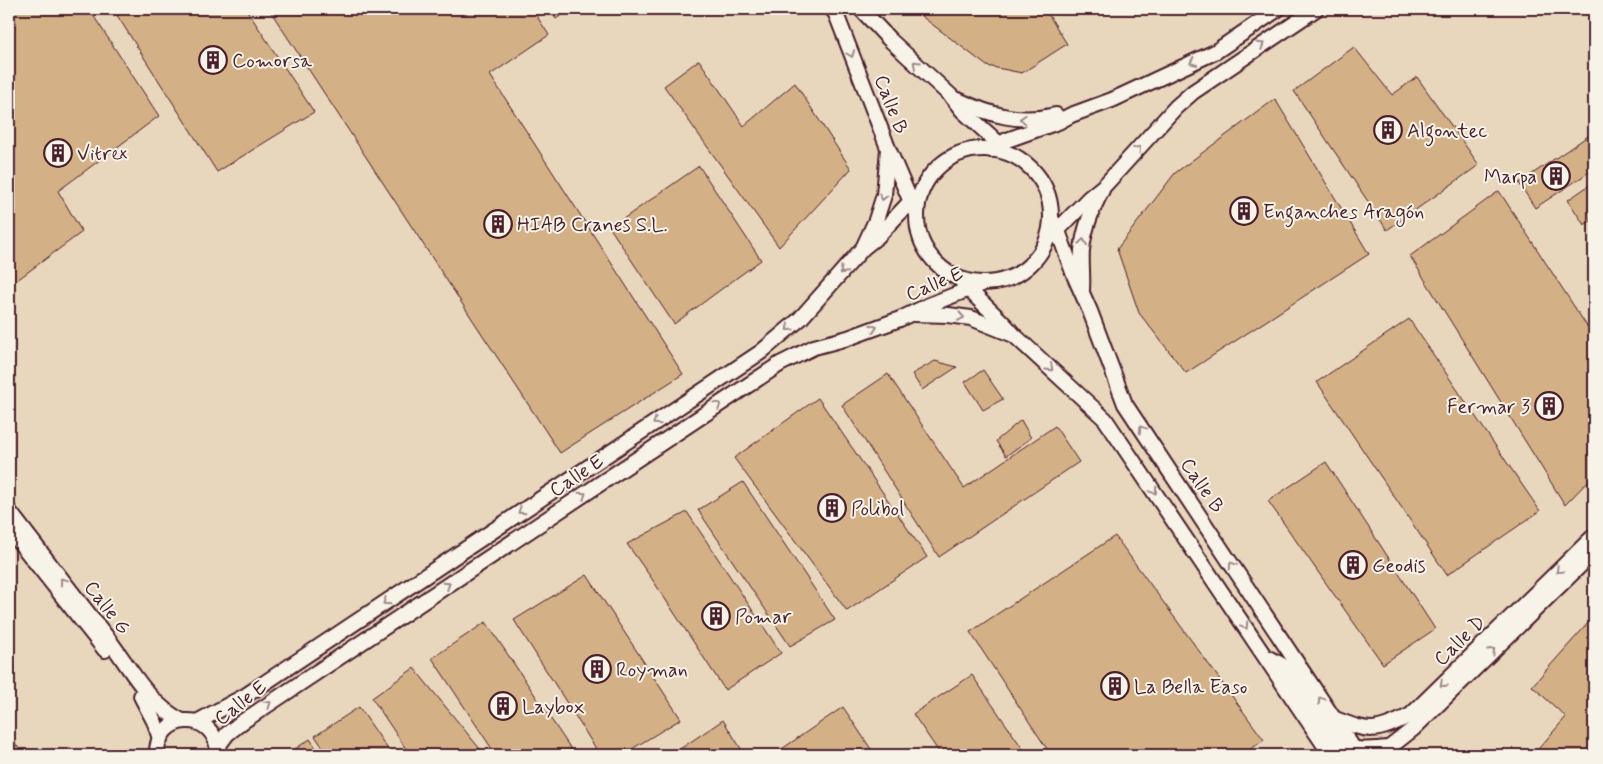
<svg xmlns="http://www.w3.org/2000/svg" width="1603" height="764" font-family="Mynerve,sans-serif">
  <rect width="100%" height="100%" fill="#f0e6d4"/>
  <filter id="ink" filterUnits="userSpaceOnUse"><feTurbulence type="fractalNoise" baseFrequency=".02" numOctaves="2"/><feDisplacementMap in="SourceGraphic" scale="10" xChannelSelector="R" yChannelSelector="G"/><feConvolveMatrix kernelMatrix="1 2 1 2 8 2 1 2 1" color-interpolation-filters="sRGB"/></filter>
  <g filter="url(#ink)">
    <rect fill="#e8d6bd" x="9" y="9" width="1585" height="746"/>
    <g fill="#d4b086" stroke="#4a1f2b">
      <path d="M9,9H89L159,116L58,191L82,232L9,286Z"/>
      <path d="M113,9H246L314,112L217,172Z"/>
      <path d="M269,9H532L549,35L490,75L683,374L560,453Z"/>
      <path d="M549,9H570L556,19Z"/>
      <path d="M912,9H1045L1067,44L1022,73L987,66Z"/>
      <path d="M1354,47L1392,95L1417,77L1479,165L1387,230L1294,91Z"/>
      <path d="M699,60L744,126L795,83L851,169L779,247L664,86Z"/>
      <path d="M1275,99L1369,254L1186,373L1139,313L1117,249L1175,173Z"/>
      <path d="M1594,132V169L1535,208L1519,183Z"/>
      <path d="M699,166L761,260L674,324L610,228Z"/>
      <path d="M1594,182V219L1584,225L1568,200Z"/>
      <path d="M1499,191L1594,337V475L1565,505L1410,256Z"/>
      <path d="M1409,319L1540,511L1447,575L1317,382Z"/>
      <path d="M935,361L957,367L922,390L912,374Z"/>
      <path d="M983,370L1003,399L983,410L965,382Z"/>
      <path d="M888,374L964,488L1055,426L1079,462L939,557L842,405Z"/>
      <path d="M818,398L927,557L847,611L734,458Z"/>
      <path d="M1021,420L1031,438L1006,456L996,441Z"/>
      <path d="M1326,462L1435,629L1383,664L1268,501Z"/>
      <path d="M743,482L835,620L790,646L698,510Z"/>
      <path d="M687,512L781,653L725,690L652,579L627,544Z"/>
      <path d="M1115,536L1264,740L1242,755H1051L970,632Z"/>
      <path d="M587,575L681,719L622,755H600L514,620Z"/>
      <path d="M486,622L575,755H496L432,658Z"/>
      <path d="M1589,622L1594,627V755H1533L1566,717L1532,686Z"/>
      <path d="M414,668L480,749L471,755H410L372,698Z"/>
      <path d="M972,675L1027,755H941L913,714Z"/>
      <path d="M359,707L392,755H328L315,736Z"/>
      <path d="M843,707L875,755H773Z"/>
      <path d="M723,720L745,755H671Z"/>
      <path d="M9,737L25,755H9Z"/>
      <path d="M310,739L321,755H286Z"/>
    </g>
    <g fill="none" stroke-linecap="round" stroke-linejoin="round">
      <defs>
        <g id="minor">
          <path d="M832,9L836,14L888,148L914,209"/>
          <path d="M861,9L889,39L952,97L962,110L996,141L1003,151"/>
          <path d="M958,100C990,115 1020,124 1056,115"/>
          <circle cx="984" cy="216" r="67"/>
          <path d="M991,150L1007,140L1058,122L1071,115L1112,100L1215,52L1278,9"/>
          <path d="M1051,218L1058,231L1074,275L1090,311L1125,404L1358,755"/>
          <path d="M1051,237L1089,198L1105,185L1176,107L1193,92L1316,9"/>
          <path d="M864,246L876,220L884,195L888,149"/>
          <path d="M961,280C976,300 998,315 1014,335L1105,419L1331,755"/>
          <path d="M1082,290C1083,276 1081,263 1082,250C1084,228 1092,209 1102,190"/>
          <path d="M914,314L948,315L971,318L1011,334"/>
          <path d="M9,511C42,554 75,597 109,640C131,669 148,704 182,721"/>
          <path d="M9,529L105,650"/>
          <path d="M1268,658C1274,661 1283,664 1288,670C1304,688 1322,735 1343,745C1357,752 1374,749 1389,748"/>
          <path d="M141,696L155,723L160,739"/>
          <path d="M1333,718C1371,733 1374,733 1411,715L1594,536"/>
          <path d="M197,722L245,696L761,352L800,319L863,248L878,236L910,202L920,196"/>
          <path d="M218,746L227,734L242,722L780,364L814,347L848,338L900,319L929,305L982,284"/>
          <path d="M157,755C155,712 216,708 218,753"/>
          <path d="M1380,755L1413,729L1594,552"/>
        </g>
      </defs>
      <use href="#minor" stroke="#4a1f2b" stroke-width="18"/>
      <use href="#minor" stroke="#f7f3e8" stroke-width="14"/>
    </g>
    <defs><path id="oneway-chevron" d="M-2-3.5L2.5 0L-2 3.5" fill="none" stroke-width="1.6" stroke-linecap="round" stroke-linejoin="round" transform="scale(1.25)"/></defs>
    <g stroke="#a0898a">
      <use href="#oneway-chevron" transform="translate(1261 45) rotate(-33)"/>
      <use href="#oneway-chevron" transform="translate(851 54) rotate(69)"/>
      <use href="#oneway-chevron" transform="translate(1193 62) rotate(155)"/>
      <use href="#oneway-chevron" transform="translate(916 64) rotate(-137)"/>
      <use href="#oneway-chevron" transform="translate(1023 119) rotate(-178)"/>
      <use href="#oneway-chevron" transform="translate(1138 149) rotate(-48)"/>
      <use href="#oneway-chevron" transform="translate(883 197) rotate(102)"/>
      <use href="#oneway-chevron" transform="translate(1083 242) rotate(-81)"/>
      <use href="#oneway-chevron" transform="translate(843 271) rotate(133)"/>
      <use href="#oneway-chevron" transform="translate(961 317) rotate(10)"/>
      <use href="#oneway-chevron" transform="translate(789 328) rotate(139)"/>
      <use href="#oneway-chevron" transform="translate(874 328) rotate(-20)"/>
      <use href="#oneway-chevron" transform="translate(1050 368) rotate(43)"/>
      <use href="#oneway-chevron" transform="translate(718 405) rotate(-34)"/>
      <use href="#oneway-chevron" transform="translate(656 422) rotate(147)"/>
      <use href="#oneway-chevron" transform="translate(1142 429) rotate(-124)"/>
      <use href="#oneway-chevron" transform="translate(1154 491) rotate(56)"/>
      <use href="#oneway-chevron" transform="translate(583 495) rotate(-34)"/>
      <use href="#oneway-chevron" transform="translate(521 511) rotate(146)"/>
      <use href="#oneway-chevron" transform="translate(1232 565) rotate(-123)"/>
      <use href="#oneway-chevron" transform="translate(1559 570) rotate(136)"/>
      <use href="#oneway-chevron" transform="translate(63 581) rotate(-127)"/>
      <use href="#oneway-chevron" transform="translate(447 585) rotate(-33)"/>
      <use href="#oneway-chevron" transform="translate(386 602) rotate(146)"/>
      <use href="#oneway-chevron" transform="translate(1245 626) rotate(56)"/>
      <use href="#oneway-chevron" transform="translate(1492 651) rotate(-44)"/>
      <use href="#oneway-chevron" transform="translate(1443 684) rotate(136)"/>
      <use href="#oneway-chevron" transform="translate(1321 700) rotate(-124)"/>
      <use href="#oneway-chevron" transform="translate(268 704) rotate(-34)"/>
    </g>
  </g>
  <defs>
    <symbol id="building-ring" viewBox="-11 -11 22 22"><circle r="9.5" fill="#f7f3e8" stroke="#4a1f2b" stroke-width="1.5"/><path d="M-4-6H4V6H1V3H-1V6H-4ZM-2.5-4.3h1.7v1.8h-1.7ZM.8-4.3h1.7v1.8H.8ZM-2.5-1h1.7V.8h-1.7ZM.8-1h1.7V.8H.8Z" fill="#4a1f2b"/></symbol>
  </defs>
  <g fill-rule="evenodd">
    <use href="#building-ring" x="197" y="44" width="32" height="32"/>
    <use href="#building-ring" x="1372" y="114" width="32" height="32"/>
    <use href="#building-ring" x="42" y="137" width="32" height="32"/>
    <use href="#building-ring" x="1540" y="160" width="32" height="32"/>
    <use href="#building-ring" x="1228" y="195" width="32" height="32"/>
    <use href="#building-ring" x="482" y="208" width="32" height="32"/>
    <use href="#building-ring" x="1533" y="390" width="32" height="32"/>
    <use href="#building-ring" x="816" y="492" width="32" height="32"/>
    <use href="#building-ring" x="1337" y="549" width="32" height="32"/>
    <use href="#building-ring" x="700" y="600" width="32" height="32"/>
    <use href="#building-ring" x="581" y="653" width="32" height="32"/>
    <use href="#building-ring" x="1099" y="670" width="32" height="32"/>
    <use href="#building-ring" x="487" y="690" width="32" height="32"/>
  </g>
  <g text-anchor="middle" stroke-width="4" stroke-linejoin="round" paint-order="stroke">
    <g font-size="20" fill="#4a1f2b" stroke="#f7f3e8" text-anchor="start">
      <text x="232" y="67">Comorsa</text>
      <text x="1407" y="137">Algontec</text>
      <text x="77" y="160">Vitrex</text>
      <text x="1537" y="183" text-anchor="end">Marpa</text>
      <text x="1263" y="218">Enganches Aragón</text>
      <text x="517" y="231">HIAB Cranes S.L.</text>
      <text x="1530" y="413" text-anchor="end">Fermar 3</text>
      <text x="851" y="515">Polibol</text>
      <text x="1372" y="572">Geodis</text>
      <text x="735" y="623">Pomar</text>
      <text x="616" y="676">Royman</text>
      <text x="1134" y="693">La Bella Easo</text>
      <text x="522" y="713">Laybox</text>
    </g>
    <g font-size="20" fill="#4a1f2b" stroke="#f7f3e8">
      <text transform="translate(892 104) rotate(69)" y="7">Calle B</text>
      <text transform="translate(934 283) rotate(-23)" y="7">Calle E</text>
      <text transform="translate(576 475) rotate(-34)" y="7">Calle E</text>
      <text transform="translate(1203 485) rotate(56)" y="7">Calle B</text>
      <text transform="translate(108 607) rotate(52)" y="7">Calle G</text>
      <text transform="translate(1459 640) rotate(-44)" y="7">Calle D</text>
      <text transform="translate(240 702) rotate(-38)" y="7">Calle E</text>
    </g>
  </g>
  <rect width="1603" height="764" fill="none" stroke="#f7f3e8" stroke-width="30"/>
  <rect x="15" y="15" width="1573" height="734" fill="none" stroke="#4a1f2b" stroke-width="2" filter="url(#ink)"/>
</svg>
